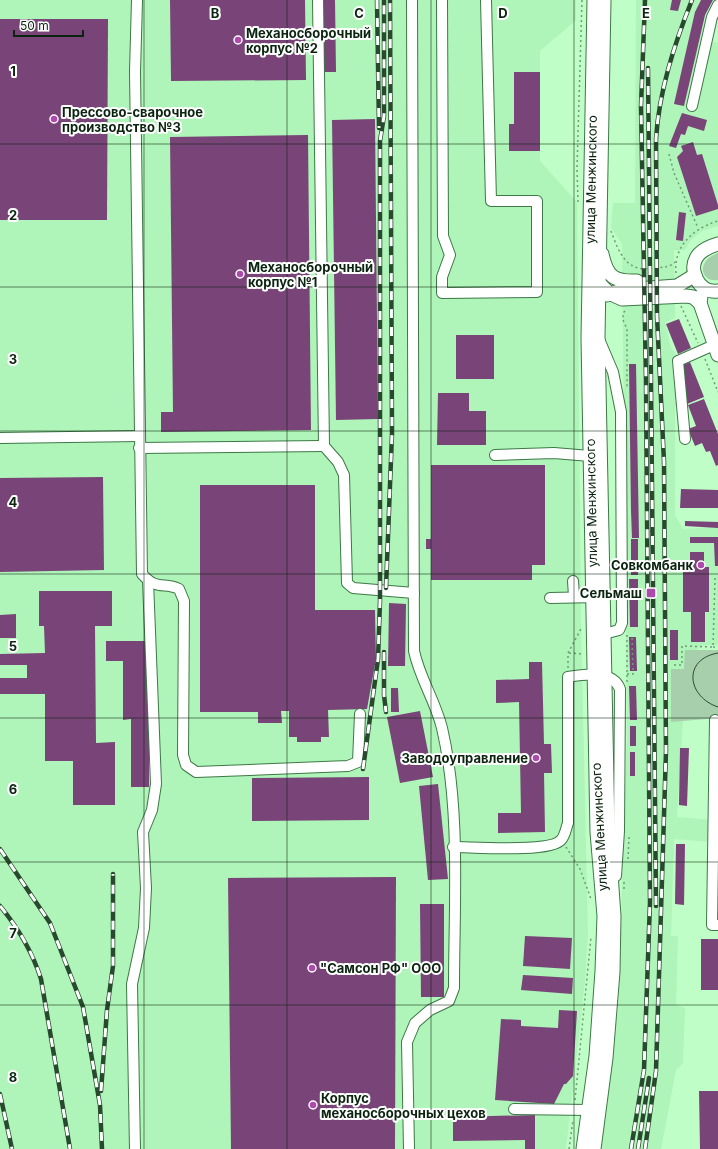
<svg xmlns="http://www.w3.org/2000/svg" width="718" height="1149" font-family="Inter,sans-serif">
  <rect width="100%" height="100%" fill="#bffec6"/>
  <g fill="#aff4b8">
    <path d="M0,0H576V20L540,51V161L577,202L581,621L588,934L585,982L566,1149H0Z"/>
    <path d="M636,0H712L707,10L701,39L718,43V226L702,231L691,240L685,250H674L675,318L665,322L671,348L680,359L686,401L675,406V515L683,529L718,527V645H704L687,655L677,817L712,820L713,842L674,839L671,936H678L676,1005L685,1008L683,1063L676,1070L661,1149H598L618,1010L627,737L622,244L611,227L613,203H635Z"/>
  </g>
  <g fill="#a7cfac">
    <path d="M718,253V280C701,283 695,261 718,253Z"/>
    <path d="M685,650H718V718L671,722V669H684Z"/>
  </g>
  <g fill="#794478">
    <path d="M170,0H305L306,80L171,81Z"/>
    <path d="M322,0H335L336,72H322Z"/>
    <path d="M672,0H681L678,11L670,10Z"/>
    <path d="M701,0H713L705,15L684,106L674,104L695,12Z"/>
    <path d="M0,19H108L107,220H0Z"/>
    <path d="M514,72H540V151H509V124H514Z"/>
    <path d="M682,113L707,120L704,131L688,126L685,135L681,134L676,148L669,146Z"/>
    <path d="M375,119L378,419L336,420L332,120Z"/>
    <path d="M308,135L311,430L161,432V412H173L170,137Z"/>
    <path d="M693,142L697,155L702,154L718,205V209L696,216L677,157L683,151L681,146Z"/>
    <path d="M679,212L686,213L683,241L676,240Z"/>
    <path d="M679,319L691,348L678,354L666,324Z"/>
    <rect x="456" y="335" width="38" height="44"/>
    <path d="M690,362L704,397L687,404L680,366Z"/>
    <path d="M629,364H636L639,538H632L631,511Z"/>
    <path d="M438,393H469V411H486V445H437Z"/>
    <path d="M704,399L718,434V465L716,466L710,451L706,452L702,443L695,446L688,429L696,426L688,405Z"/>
    <path d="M431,465H545V565H532V580H431V549H426V539H431Z"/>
    <path d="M103,477L104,570L0,572V478Z"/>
    <path d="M200,485H315V610H375L376,659L367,709L328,710L329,737H321V742H297V737H289V711H281L282,723H258V712H200Z"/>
    <path d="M681,489L718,490V508H680Z"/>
    <path d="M685,521L718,522V528L685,526Z"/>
    <path d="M690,537H718V566H715L714,543H690Z"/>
    <rect x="631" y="539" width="7" height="36"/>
    <path d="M690,552H704V567H709V612H705V642H691V612H683V567H690Z"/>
    <path d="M629,579H638V627H630Z"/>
    <path d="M39,591H112V626H95L96,743L115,742V805H73V761H45V694H0V678H27V665H0V654L45,653L44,626H39Z"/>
    <path d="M389,603L406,604L405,666H388Z"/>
    <path d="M16,614V638H0V615Z"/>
    <rect x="670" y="630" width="8" height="30"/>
    <path d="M629,637H636L637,671H630Z"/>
    <path d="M106,641H149V787H131V719L123,720V661H106Z"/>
    <path d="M529,662H542L544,744H551L552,773H544L545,832L498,833V813H521L519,702L496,703V680L529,679Z"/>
    <path d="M629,686H636L637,720H630Z"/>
    <path d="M391,688H398L399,712H391Z"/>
    <path d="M420,711L433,777L400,783L387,717Z"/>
    <rect x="630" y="726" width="6" height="20"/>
    <path d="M680,748H689L687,806L679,805Z"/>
    <rect x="630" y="752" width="5" height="24"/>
    <path d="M369,777V820L252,821V778Z"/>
    <path d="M438,784L448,879L428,880L419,786Z"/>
    <path d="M676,844H685L684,905L675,904Z"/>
    <path d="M396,877L395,1149H231L228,878Z"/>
    <path d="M420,904H444V997H421Z"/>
    <path d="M525,936L572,938L570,969L523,966Z"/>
    <rect x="701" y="939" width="17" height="51"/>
    <path d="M523,975L573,978L572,994L521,990Z"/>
    <path d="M559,1010L577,1011L573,1076L566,1084H564L554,1104L495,1100L501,1019L521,1020V1026L558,1028Z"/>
    <path d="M699,1091H718V1149H700Z"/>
    <path d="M535,1115V1149H525V1140L453,1141V1117Z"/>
  </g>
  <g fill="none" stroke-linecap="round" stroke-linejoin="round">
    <defs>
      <g id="minor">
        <path d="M137,0L135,72L142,574C158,592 164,581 179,589L184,601L183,755L186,765L196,772L348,766L358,762L360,714"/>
        <path d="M318,0L324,446L338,462L344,475L347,583L353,588L414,593"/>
        <path d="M442,0L443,236L450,255L442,277V293L537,292V201H491L486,0"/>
        <path d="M692,106L712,17L718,5"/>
        <path d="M599,339L613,372L621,412L622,623L619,630L604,634"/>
        <path d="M0,438L139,436"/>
        <path d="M685,439L678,361L714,345"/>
        <path d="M139,448L324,446"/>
        <path d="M495,455L554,453L590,456"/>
        <path d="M573,581L574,596"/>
        <path d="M550,598L599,597"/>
        <path d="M715,720L712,925H718"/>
        <path d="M453,847C473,847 550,853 561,840C565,836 566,828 568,823V677C585,674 613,670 620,689L619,831L616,876"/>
        <path d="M514,1109L589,1110"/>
        <path d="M135,1149L132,984L144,928L146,888L143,832L152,810L156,784L148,581"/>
        <path d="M409,1149L407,1042L415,1023L430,1010L449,1001L454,988C454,904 461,810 442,728C435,700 420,679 414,651L412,0"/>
      </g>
      <g id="major">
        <path d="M718,244C711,246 704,249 699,254C686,269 699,294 718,291"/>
        <path d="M602,254C607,277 614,282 637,281"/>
        <path d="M595,279L609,293L622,299L686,296L693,297L700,303"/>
        <path d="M607,295L622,290L677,286L695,275"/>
        <path d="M701,296L700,303L718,355"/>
        <path id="s1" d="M583,1149L596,1056L602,971L604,916L597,832L588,338L594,0"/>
        <path d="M594,1149L606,1058L613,972L614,916L608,832L598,337L604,0"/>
      </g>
    </defs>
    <use href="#minor" stroke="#3d7847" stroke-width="12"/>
    <use href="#major" stroke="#3d7847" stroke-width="15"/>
    <g stroke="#6e9b74" stroke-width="1.5" stroke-dasharray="2 3" stroke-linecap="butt">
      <path d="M669,154L674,173L698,228"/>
      <path d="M578,202L577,168L582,0"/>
      <path d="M611,231C616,244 622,264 638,268C643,270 652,268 657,268C664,267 670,267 675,262"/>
      <path d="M676,273C673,246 694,228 718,221"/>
      <path d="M681,306L698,343"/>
      <path d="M625,311L623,313V320L627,329V388"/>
      <path d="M705,359L718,392"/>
      <path d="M627,635V682"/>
      <path d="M713,647H718"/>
      <path d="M569,653L584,654"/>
      <path d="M674,665H682V646L713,647L715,578H718"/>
      <path d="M568,668V653L582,627"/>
      <path d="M627,674H633L632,635"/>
      <path d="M566,847L580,869L591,899"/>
      <path d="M628,859L629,837"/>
      <path d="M624,889V881"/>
      <path d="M575,1100L591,937"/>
      <path d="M569,1149L573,1120"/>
    </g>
    <use href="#minor" stroke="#fff" stroke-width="10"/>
    <use href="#major" stroke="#fff" stroke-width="13"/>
    <path stroke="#29492f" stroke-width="1" d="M718,653C682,659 687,697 718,707"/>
    <defs>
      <g id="rail">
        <path d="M377,0L379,128"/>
        <path d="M648,68L656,906"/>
        <path d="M386,588L392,434L390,0"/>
        <path d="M384,652V695L386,712"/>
        <path d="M363,769L378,659L380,601V141L384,116V0"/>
        <path d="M0,849L50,923L83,1007L100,1105L102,1149"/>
        <path d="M0,906C19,929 32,951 41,979L70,1149"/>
        <path d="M101,1091L107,1010L113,966V874"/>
        <path d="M0,1094L12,1149"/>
        <path d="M631,1149L644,1070L650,902L646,381L641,106L645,0"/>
        <path d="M638,1149L649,1078"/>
        <path d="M645,1149L656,1071L666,751L664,462L657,316L656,139C659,91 674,45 692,0"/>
      </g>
    </defs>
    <use href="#rail" stroke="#29492f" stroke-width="4.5"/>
    <use href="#rail" stroke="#fff" stroke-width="3" stroke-dasharray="9" stroke-linecap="butt"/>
  </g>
  <path fill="none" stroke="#0b2410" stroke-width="1" stroke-opacity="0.55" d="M144,0V1149M287,0V1149M431,0V1149M574,0V1149M0,144H718M0,287H718M0,431H718M0,574H718M0,718H718M0,862H718M0,1005H718"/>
  <g fill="#ae49ad" stroke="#fff" stroke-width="1.5">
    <circle cx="238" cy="40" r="4"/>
    <circle cx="54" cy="119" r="4"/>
    <circle cx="240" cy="274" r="4"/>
    <circle cx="701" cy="565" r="4"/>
    <rect x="646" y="588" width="10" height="10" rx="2"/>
    <circle cx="536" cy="758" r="4"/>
    <circle cx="312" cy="968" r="4"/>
    <circle cx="313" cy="1105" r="4"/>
  </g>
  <g text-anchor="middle" stroke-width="4" stroke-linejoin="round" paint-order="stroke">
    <g font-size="13" font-weight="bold" fill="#0b2410" stroke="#fff" text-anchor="start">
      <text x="246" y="38">Механосборочный<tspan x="246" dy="15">корпус №2</tspan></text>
      <text x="62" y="117">Прессово-сварочное<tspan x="62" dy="15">производство №3</tspan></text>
      <text x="248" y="272">Механосборочный<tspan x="248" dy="15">корпус №1</tspan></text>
      <text x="693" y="570" text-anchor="end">Совкомбанк</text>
      <text x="642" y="598" text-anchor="end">Сельмаш</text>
      <text x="528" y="763" text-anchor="end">Заводоуправление</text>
      <text x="320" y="973">"Самсон РФ" ООО</text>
      <text x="321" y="1103">Корпус<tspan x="321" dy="15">механосборочных цехов</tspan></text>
    </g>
    <g font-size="13" fill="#0b2410" stroke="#fff">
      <text dy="5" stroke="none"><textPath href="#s1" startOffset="971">улица Менжинского</textPath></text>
      <text transform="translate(591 503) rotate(-91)" y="5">улица Менжинского</text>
      <text transform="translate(599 827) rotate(-93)" y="5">улица Менжинского</text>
    </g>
  </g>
  <g font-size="13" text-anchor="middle" font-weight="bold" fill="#0b2410" stroke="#fff" stroke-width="4" stroke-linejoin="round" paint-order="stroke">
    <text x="215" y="18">B</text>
    <text x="359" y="18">C</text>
    <text x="503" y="18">D</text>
    <text x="646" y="18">E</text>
    <text x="13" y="76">1</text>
    <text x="13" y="220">2</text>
    <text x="13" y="364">3</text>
    <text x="13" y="507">4</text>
    <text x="13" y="651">5</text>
    <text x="13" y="794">6</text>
    <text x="13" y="938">7</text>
    <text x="13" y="1082">8</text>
  </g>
  <path d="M14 30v6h69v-6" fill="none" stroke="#0b2410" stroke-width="2"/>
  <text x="20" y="30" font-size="12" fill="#0b2410" stroke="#ffffff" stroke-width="3" paint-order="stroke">50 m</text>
</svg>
